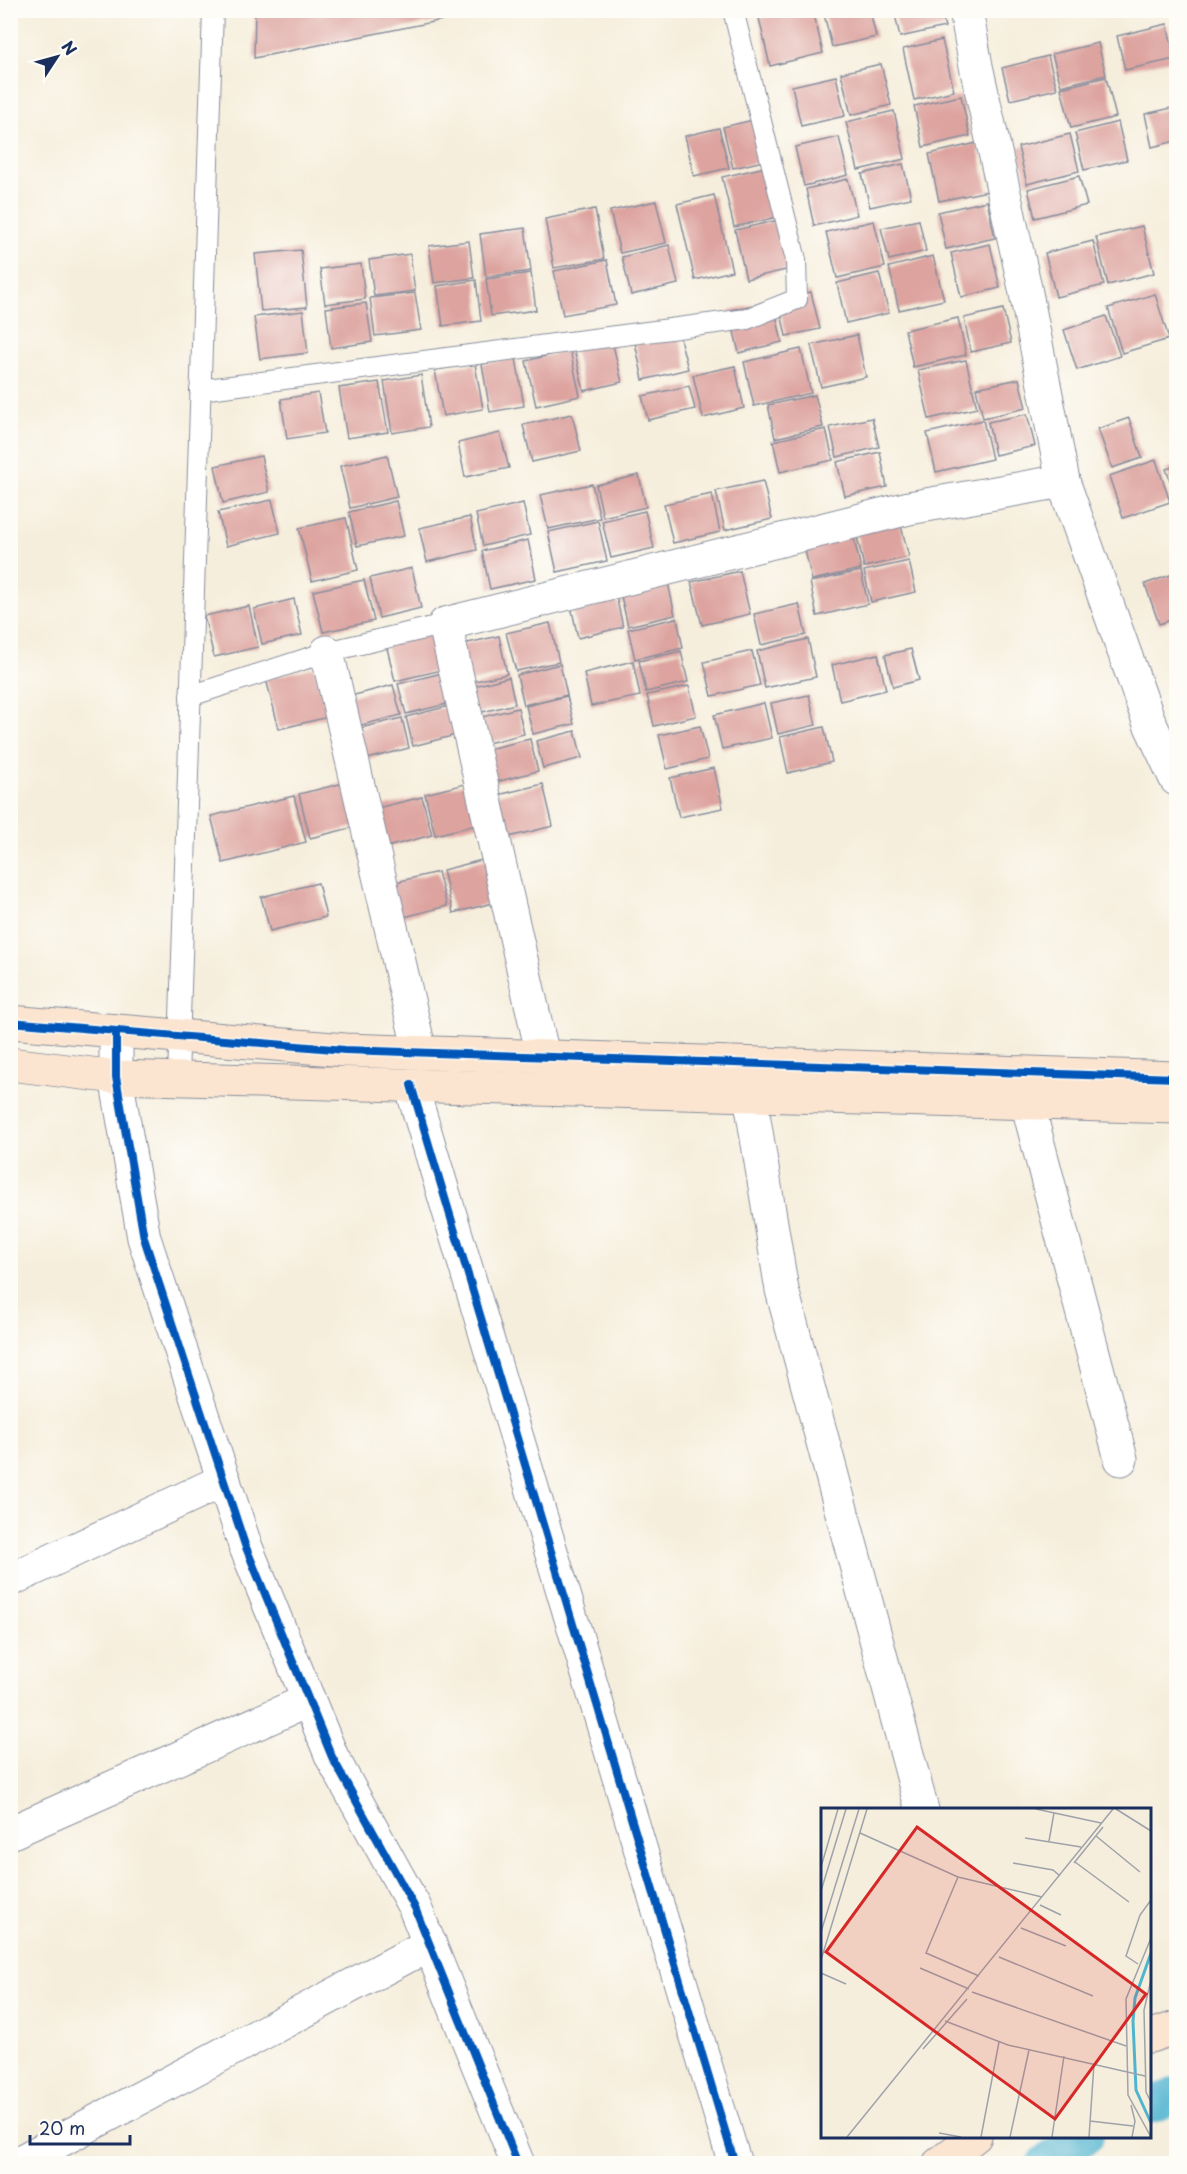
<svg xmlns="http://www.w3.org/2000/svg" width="1187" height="2174" font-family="'Playpen Sans',sans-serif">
  <rect width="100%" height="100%" fill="#fdfcf7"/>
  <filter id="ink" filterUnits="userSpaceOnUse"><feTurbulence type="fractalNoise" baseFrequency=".0167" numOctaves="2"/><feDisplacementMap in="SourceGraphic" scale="12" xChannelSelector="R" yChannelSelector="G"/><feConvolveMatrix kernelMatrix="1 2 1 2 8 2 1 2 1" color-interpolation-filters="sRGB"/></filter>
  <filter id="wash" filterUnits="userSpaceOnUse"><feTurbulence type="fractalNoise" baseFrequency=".008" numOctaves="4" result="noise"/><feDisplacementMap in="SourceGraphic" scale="24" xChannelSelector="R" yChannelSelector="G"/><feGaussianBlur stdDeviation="1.35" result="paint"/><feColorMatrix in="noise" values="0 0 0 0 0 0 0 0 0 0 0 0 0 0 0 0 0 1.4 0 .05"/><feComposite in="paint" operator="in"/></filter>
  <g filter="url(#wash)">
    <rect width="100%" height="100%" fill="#f6eedc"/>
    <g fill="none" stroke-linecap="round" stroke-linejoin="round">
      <g stroke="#51b4cf" stroke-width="36">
        <path d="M1150,2106L1176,2095"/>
        <path d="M1044,2164L1086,2136"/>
      </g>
    </g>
    <g id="blocks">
      <g fill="#dda39f">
        <path d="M255,10H483V12L254,58Z"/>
        <path d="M791,10H813L823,53L770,66L759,18Z"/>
        <path d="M823,10H870L876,37L832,47Z"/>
        <path d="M894,10H941L945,27L900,37Z"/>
        <path d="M1167,24L1175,59L1125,70L1117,36Z"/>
        <path d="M942,40L954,91L914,100L903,49Z"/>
        <path d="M1098,43L1106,75L1061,86L1052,54Z"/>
        <path d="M1048,56L1057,89L1010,100L1002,68Z"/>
        <path d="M881,64L891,105L851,115L841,73Z"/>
        <path d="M836,76L845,116L801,126L792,86Z"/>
        <path d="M1106,77L1116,117L1071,128L1061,88Z"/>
        <path d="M961,96L970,136L923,147L914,106Z"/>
        <path d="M1176,107V141L1152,147L1145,114Z"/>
        <path d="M894,111L905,159L858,170L846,122Z"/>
        <path d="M758,119L768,160L733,168L723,127Z"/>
        <path d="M1118,122L1127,160L1084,170L1075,133Z"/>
        <path d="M719,128L729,168L694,176L685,136Z"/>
        <path d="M1070,134L1079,171L1027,184L1018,147Z"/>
        <path d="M839,137L848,175L804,186L795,147Z"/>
        <path d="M977,143L988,191L939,201L929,154Z"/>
        <path d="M903,164L911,198L870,207L862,174Z"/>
        <path d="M770,166L782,216L734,227L722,177Z"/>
        <path d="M1079,176L1087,205L1035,218L1028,189Z"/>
        <path d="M848,179L857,215L814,226L806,189Z"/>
        <path d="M714,195L732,271L695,280L677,204Z"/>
        <path d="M656,201L666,243L620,253L610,211Z"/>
        <path d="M987,201L995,238L946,249L938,212Z"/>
        <path d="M595,209L604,259L554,268L545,219Z"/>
        <path d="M783,219L795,268L746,279L735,230Z"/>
        <path d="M919,220L926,251L889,260L881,228Z"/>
        <path d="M874,221L885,267L837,278L826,232Z"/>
        <path d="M1142,226L1154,273L1108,285L1096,237Z"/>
        <path d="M525,228L531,271L486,277L480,234Z"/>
        <path d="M469,241L474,278L434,283L429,246Z"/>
        <path d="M1093,241L1104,285L1056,297L1045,253Z"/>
        <path d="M990,244L1000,288L961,297L951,253Z"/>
        <path d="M669,245L678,284L631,295L622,257Z"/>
        <path d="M301,250L307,307L261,311L255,254Z"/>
        <path d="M410,254L415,291L374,296L369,260Z"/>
        <path d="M933,256L944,300L899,310L889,267Z"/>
        <path d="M607,260L616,305L563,315L554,271Z"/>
        <path d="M361,264L365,299L325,304L320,269Z"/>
        <path d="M531,273L536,310L491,316L486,279Z"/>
        <path d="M879,273L889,313L846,323L837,283Z"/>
        <path d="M476,280L481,321L443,326L437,286Z"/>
        <path d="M811,292L820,329L786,336L778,300Z"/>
        <path d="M415,293L421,330L375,336L370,298Z"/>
        <path d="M1155,294L1169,339L1122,353L1108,308Z"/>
        <path d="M773,301L782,342L739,353L729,310Z"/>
        <path d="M366,303L372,342L331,348L326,308Z"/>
        <path d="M1003,309L1011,343L971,352L964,318Z"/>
        <path d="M303,311L308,353L260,359L254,317Z"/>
        <path d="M1106,316L1120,356L1077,370L1064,330Z"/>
        <path d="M958,318L966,355L913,367L905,330Z"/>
        <path d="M676,323L688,369L643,380L633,333Z"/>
        <path d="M857,335L866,377L821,387L811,345Z"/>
        <path d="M612,341L622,382L584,391L574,349Z"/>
        <path d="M801,349L811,393L754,406L744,362Z"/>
        <path d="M570,350L580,396L536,406L526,361Z"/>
        <path d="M516,358L524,406L490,412L482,364Z"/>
        <path d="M966,360L977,408L929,419L918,370Z"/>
        <path d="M475,364L483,409L443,416L435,370Z"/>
        <path d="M735,366L744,408L703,418L693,375Z"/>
        <path d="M421,375L429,427L392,433L384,381Z"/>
        <path d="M1019,379L1026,408L983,418L976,388Z"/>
        <path d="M379,382L388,432L347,438L339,388Z"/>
        <path d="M689,386L695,409L648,420L642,396Z"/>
        <path d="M318,393L325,433L287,439L281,399Z"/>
        <path d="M815,395L823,427L775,438L768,405Z"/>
        <path d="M572,414L581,451L532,462L523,425Z"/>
        <path d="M1027,414L1035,446L995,455L988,422Z"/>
        <path d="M872,418L879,447L837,457L830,427Z"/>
        <path d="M1129,418L1142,458L1112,468L1098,429Z"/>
        <path d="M983,420L992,459L936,472L927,433Z"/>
        <path d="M826,429L833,460L780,472L773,441Z"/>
        <path d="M500,433L509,468L465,477L458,443Z"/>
        <path d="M880,452L887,487L845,496L837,462Z"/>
        <path d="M387,455L397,497L350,508L340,466Z"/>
        <path d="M261,456L269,492L223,503L215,466Z"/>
        <path d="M1156,460L1170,502L1123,518L1109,476Z"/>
        <path d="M1176,466V497L1166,469Z"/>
        <path d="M639,475L646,507L603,517L596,485Z"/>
        <path d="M763,481L772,519L725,530L716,491Z"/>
        <path d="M592,484L600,518L548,529L540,495Z"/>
        <path d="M712,494L720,532L673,543L664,504Z"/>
        <path d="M272,500L280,533L226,546L218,512Z"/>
        <path d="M396,501L404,536L357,546L349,512Z"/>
        <path d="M523,503L530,535L483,546L476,514Z"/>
        <path d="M645,511L654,548L611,558L602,521Z"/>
        <path d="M470,517L477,550L427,562L419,528Z"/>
        <path d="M346,518L358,570L312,581L299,528Z"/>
        <path d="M598,521L607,561L557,572L548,532Z"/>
        <path d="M900,522L909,557L864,567L856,532Z"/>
        <path d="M852,530L861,569L812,580L803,542Z"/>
        <path d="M528,540L536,579L490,589L482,551Z"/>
        <path d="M909,561L916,592L871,602L864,571Z"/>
        <path d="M412,568L421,608L379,618L370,578Z"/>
        <path d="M740,571L750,614L702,625L691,582Z"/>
        <path d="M861,571L868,604L817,616L810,582Z"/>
        <path d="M1176,573V618L1159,624L1145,584Z"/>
        <path d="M667,578L675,615L628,626L619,588Z"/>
        <path d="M364,580L374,621L323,632L313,591Z"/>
        <path d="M615,591L623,627L578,638L570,601Z"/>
        <path d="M294,599L302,635L262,644L254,609Z"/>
        <path d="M799,604L806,635L761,645L754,614Z"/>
        <path d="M249,606L258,647L214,657L204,616Z"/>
        <path d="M677,618L683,648L635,659L628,629Z"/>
        <path d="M550,623L559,662L516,671L506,633Z"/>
        <path d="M433,632L442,670L395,681L386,644Z"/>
        <path d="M499,636L507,674L462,684L454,646Z"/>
        <path d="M808,639L816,677L765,688L757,651Z"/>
        <path d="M911,649L919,680L893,687L885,655Z"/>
        <path d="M681,651L688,682L646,692L639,661Z"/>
        <path d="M752,651L760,685L712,696L704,662Z"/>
        <path d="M878,654L886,690L840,701L832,665Z"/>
        <path d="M633,661L640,696L591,706L584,673Z"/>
        <path d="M560,664L567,695L524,705L517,675Z"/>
        <path d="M315,667L328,717L279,729L266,679Z"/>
        <path d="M442,673L451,703L406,714L398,684Z"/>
        <path d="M509,677L515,704L470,715L463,689Z"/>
        <path d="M393,685L401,715L354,727L347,697Z"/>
        <path d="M689,686L696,716L654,726L647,695Z"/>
        <path d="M809,695L816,725L778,734L771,703Z"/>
        <path d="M567,696L574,724L533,734L526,706Z"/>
        <path d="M764,703L772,738L722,749L714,715Z"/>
        <path d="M449,706L456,735L413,746L406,717Z"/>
        <path d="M518,708L524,734L480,745L474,719Z"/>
        <path d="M402,718L409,748L360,761L352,730Z"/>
        <path d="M700,726L708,759L667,769L659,735Z"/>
        <path d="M824,727L832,762L788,773L780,737Z"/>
        <path d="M575,731L582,758L543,768L536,741Z"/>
        <path d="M530,739L538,771L488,784L480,751Z"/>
        <path d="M714,768L723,808L679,817L670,778Z"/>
        <path d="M348,782L359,826L310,838L299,794Z"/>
        <path d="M469,783L480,824L435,835L425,794Z"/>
        <path d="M543,784L553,826L505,838L494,796Z"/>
        <path d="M294,796L306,842L223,863L211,816Z"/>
        <path d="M422,797L432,835L383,848L373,809Z"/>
        <path d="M490,858L501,901L453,913L443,870Z"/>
        <path d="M438,872L447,906L400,918L392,883Z"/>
        <path d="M318,883L326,917L270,931L261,897Z"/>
      </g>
    </g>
  </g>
  <g filter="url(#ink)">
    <use href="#blocks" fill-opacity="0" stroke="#888e9d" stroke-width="1.5"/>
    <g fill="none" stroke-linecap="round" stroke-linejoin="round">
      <defs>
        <g id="lane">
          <path d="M200,390L747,319L797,299L796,260L733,10"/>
          <path d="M190,696L327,652L445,624"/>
          <path d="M178,1079L213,10"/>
        </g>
        <g id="street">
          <path d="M966,10L976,66L1025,288L1063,481L1150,724L1176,779"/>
          <path d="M327,652L420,1052"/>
          <path d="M116,1031V1077L144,1238L245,1545L332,1757L415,1908L518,2164"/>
          <path d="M543,1056L445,624L909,508L1063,481"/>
          <path d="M411,1085L735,2164"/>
          <path d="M750,1095L782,1290L922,1810"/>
          <path d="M1027,1102L1121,1459"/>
          <path d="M10,1580L224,1480"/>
          <path d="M10,1833L309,1700"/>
          <path d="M16,2164L430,1944"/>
        </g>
        <g id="secondary">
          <path d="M10,1022L345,1050L1176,1078"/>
          <path d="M10,1064L116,1077L1176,1107"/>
          <path d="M1150,2036L1176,2028"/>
          <path d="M939,2164L975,2136"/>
        </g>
      </defs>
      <use href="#lane" stroke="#888e9d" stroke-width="22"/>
      <use href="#street" stroke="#888e9d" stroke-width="35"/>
      <use href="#secondary" stroke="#888e9d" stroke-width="35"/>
      <use href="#lane" stroke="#fff" stroke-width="20"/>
      <use href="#street" stroke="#fff" stroke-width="33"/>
      <use href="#secondary" stroke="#fce5d0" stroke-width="33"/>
      <defs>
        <g id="cycleway">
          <path d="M10,1022L345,1050L1176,1078"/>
          <path d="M116,1031V1077L144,1238L245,1545L332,1757L415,1908L518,2164"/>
          <path d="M411,1085L735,2164"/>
        </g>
      </defs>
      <use href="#cycleway" stroke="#fdfcf7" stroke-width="11"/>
      <use href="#cycleway" stroke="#0057b8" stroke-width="8"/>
    </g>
  </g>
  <g transform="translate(821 1808)">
    <rect width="330" height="330" fill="#f6eedc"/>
    <path fill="none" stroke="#51b4cf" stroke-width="3" d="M330,145L314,190L312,213L315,282L330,315"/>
    <path fill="none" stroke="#9ea2aa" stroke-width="1.5" d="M215,1L280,15M295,1L330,23M39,25L137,69L221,89M275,28L319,64M204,30L260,39M228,33L233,5M254,54L308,94M192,55L232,62L239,68M253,55L282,19M0,59L17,1M137,69L105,145L158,168M0,83L25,1M219,97L240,107M200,120L245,138M0,124L38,1M178,149L272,188M0,152L46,1M317,156L305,148L319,107L330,92M99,160L148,181M0,165L25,176M330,172L323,202L325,284L330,294M151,184L305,238M124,213L187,237L324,268M102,241L146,191M310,297L314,313L311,329M269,313L312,318M118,325L140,329M26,329L292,1M160,329L178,234M189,329L208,242M231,329L243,248M268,329L273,256M330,329L307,287L305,191L330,130"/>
    <path fill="#d62828" fill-opacity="0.15" stroke="#d62828" stroke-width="3" d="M96,19L325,186L234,311L5,144Z"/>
    <rect width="330" height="330" fill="none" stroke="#1b2f5e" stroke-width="3"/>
  </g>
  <rect width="1187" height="2174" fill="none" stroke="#fdfcf7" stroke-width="36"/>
  <g transform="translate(57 57) rotate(54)" stroke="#fdfcf7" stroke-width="4.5" paint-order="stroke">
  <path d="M0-4.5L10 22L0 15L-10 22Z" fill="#1b2f5e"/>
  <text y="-9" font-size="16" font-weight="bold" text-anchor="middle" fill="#1b2f5e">N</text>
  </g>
  <path d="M30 2135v9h100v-9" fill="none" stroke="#1b2f5e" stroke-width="3"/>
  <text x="39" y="2135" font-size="18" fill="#1b2f5e" stroke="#fdfcf7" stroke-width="4.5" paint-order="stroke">20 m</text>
</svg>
